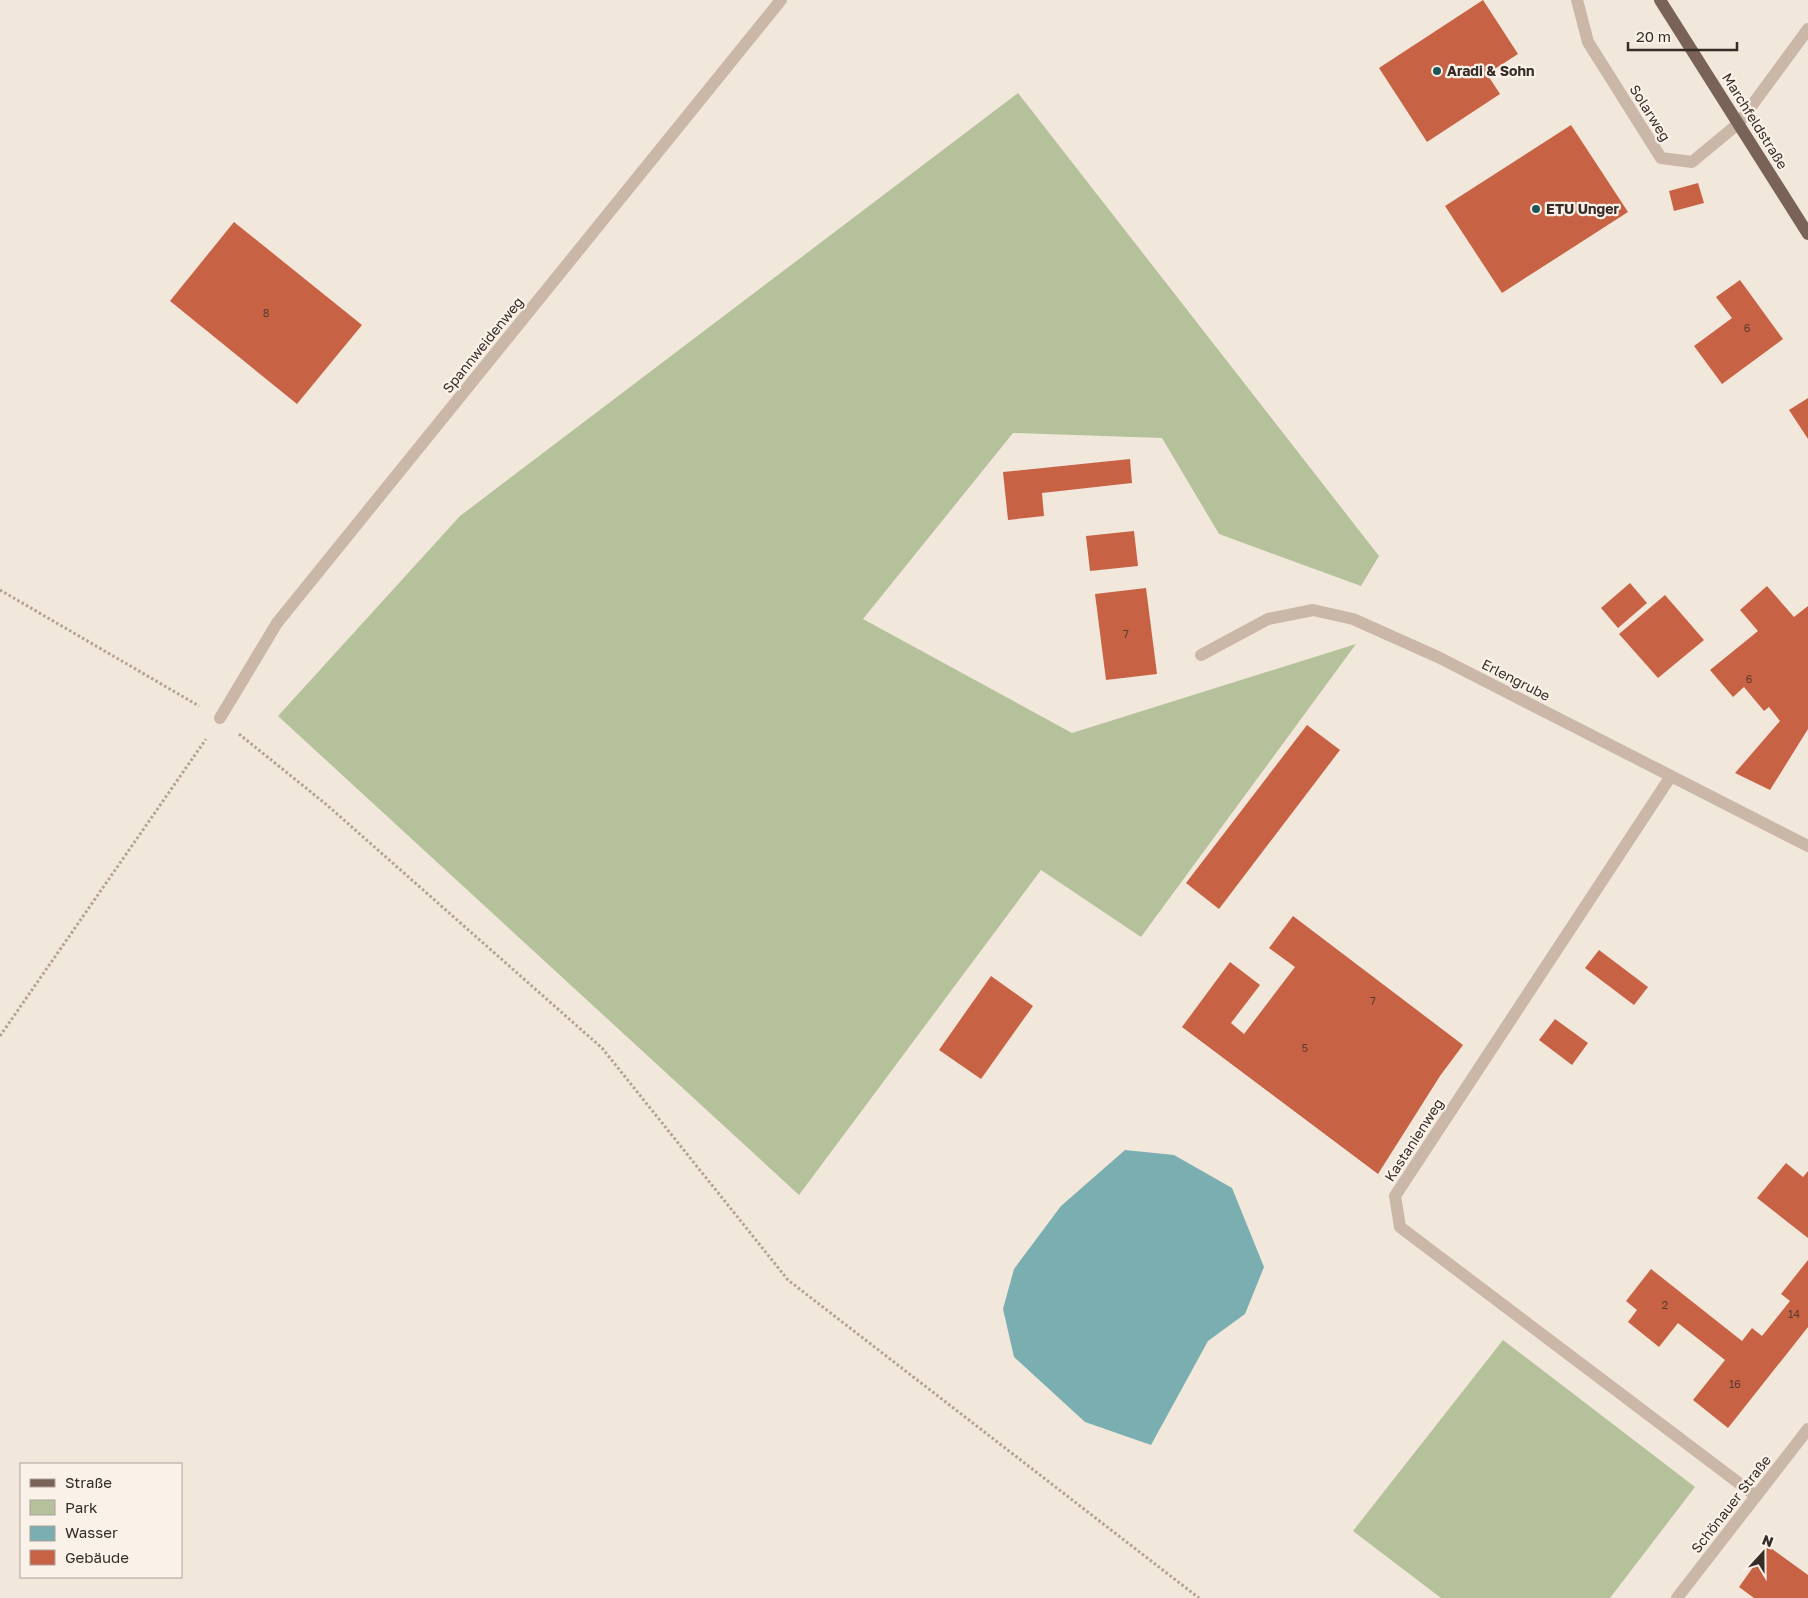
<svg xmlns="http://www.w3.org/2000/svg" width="1808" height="1598" font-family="'Golos Text',sans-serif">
  <rect width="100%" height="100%" fill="#f2e7db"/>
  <g fill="#b5c19b">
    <path d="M1018,93L1379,556L1361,586L1219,534L1162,438L1013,433L863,619L1072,733L1356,644L1141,937L1041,870L799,1195L278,716L460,516Z"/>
    <path d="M1503,1340L1695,1487L1610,1598H1441L1353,1531Z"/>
  </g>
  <path fill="#7aaeb0" d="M1125,1150L1174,1155L1232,1188L1264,1267L1245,1314L1208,1341L1151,1445L1085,1422L1014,1357L1003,1309L1014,1269L1061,1206Z"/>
  <g fill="#c76344">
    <path d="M1483,0L1518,54L1487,74L1500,94L1427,142L1379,68Z"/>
    <path d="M1571,125L1628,212L1502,293L1445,206Z"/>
    <path d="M1698,183L1704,203L1674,211L1669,191Z"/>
    <path d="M234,222L362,325L297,404L170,301Z"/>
    <path d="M1740,280L1783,339L1722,384L1694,346L1732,318L1716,297Z"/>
    <path d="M1808,398V439L1789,410Z"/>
    <path d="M1130,459L1132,483L1042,493L1044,516L1008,520L1003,472Z"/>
    <path d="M1134,531L1138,566L1090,571L1086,536Z"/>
    <path d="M1630,583L1647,603L1618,628L1601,608Z"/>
    <path d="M1767,586L1794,617L1808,606V729L1770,790L1735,773L1780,721L1769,707L1764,711L1744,687L1733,697L1710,670L1758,631L1740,610Z"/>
    <path d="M1146,588L1157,674L1106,680L1095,594Z"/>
    <path d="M1665,595L1704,640L1658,678L1619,634Z"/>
    <path d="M1307,725L1340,750L1219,909L1186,883Z"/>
    <path d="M1293,916L1463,1045L1440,1076L1378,1174L1182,1027L1230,962L1260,985L1231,1023L1244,1034L1295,967L1269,948Z"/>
    <path d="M1599,950L1648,987L1634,1005L1585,968Z"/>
    <path d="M991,976L1033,1006L981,1079L939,1050Z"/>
    <path d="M1555,1019L1588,1043L1572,1065L1539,1040Z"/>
    <path d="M1786,1163L1803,1177L1808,1171V1238L1757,1198Z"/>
    <path d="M1808,1260V1327L1728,1428L1693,1400L1725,1360L1678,1323L1659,1347L1628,1322L1637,1310L1626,1301L1651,1269L1742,1341L1752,1328L1762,1336L1790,1301L1781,1294Z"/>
    <path d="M1768,1546L1808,1575V1598H1754L1739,1587Z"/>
  </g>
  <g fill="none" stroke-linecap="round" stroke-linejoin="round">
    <g stroke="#b6a191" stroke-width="3" stroke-dasharray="2.5 2.5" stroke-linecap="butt">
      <path d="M0,590L199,706"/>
      <path d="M239,734L327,805L602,1048L788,1280L1199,1598"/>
      <path d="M0,1036L206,739"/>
    </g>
    <g stroke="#cab7a7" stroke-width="12">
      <path d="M1577,0L1588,42L1661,158L1692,162L1739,123L1808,29"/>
      <path d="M1201,655L1268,619L1313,610L1353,619L1438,657L1808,846"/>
      <path d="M220,718L277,623L781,0"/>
      <path d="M1671,776L1395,1196L1400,1227L1756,1496"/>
      <path d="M1677,1598L1808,1429"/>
    </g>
    <path stroke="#796358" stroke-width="12" d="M1660,0L1808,234"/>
  </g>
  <g fill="#1d5559" stroke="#faf1e8" stroke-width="2">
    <circle cx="1437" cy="71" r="5"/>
    <circle cx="1536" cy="209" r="5"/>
  </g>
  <g text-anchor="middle" stroke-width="4.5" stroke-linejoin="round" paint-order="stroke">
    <g font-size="11" fill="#5b3a2f">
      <text x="266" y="317">8</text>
      <text x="1747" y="332">6</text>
      <text x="1126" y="638">7</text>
      <text x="1749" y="683">6</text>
      <text x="1373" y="1005">7</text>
      <text x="1305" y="1052">5</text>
      <text x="1665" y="1309">2</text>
      <text x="1794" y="1318">14</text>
      <text x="1735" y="1388">16</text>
    </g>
    <g font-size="14" font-weight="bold" fill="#372c28" stroke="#faf1e8" text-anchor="start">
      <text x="1447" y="76">Aradi &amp; Sohn</text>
      <text x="1546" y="214">ETU Unger</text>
    </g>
    <g font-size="14" fill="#372c28" stroke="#faf1e8">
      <text transform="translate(1650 113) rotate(58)" y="5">Solarweg</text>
      <text transform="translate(1755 121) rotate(58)" y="5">Marchfeldstraße</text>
      <text transform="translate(483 345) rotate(-51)" y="5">Spannweidenweg</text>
      <text transform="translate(1516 680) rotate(27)" y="5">Erlengrube</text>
      <text transform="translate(1414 1140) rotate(-57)" y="5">Kastanienweg</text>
      <text transform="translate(1731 1504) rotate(-52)" y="5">Schönauer Straße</text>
    </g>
  </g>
  <rect x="20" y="1463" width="162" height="115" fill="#faf1e8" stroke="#aca29b"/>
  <rect x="30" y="1479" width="25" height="8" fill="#796358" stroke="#aca29b"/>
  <text x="65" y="1488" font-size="15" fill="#372c28">Straße</text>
  <rect x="30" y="1500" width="25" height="15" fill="#b5c19b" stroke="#aca29b"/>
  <text x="65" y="1513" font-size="15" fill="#372c28">Park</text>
  <rect x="30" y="1526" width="25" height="15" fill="#7aaeb0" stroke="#aca29b"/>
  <text x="65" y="1538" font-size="15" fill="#372c28">Wasser</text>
  <rect x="30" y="1550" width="25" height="15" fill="#c76344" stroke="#aca29b"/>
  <text x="65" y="1563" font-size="15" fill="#372c28">Gebäude</text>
  <g transform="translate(1763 1553) rotate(21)" stroke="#faf1e8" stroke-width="4" paint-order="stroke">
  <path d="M0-4L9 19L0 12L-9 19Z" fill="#372c28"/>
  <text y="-8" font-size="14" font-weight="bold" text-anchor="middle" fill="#372c28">N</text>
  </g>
  <path d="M1628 42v8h109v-8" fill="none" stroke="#372c28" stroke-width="2.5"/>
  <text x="1636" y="42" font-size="15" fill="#372c28" stroke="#faf1e8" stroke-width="4" paint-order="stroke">20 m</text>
</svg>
